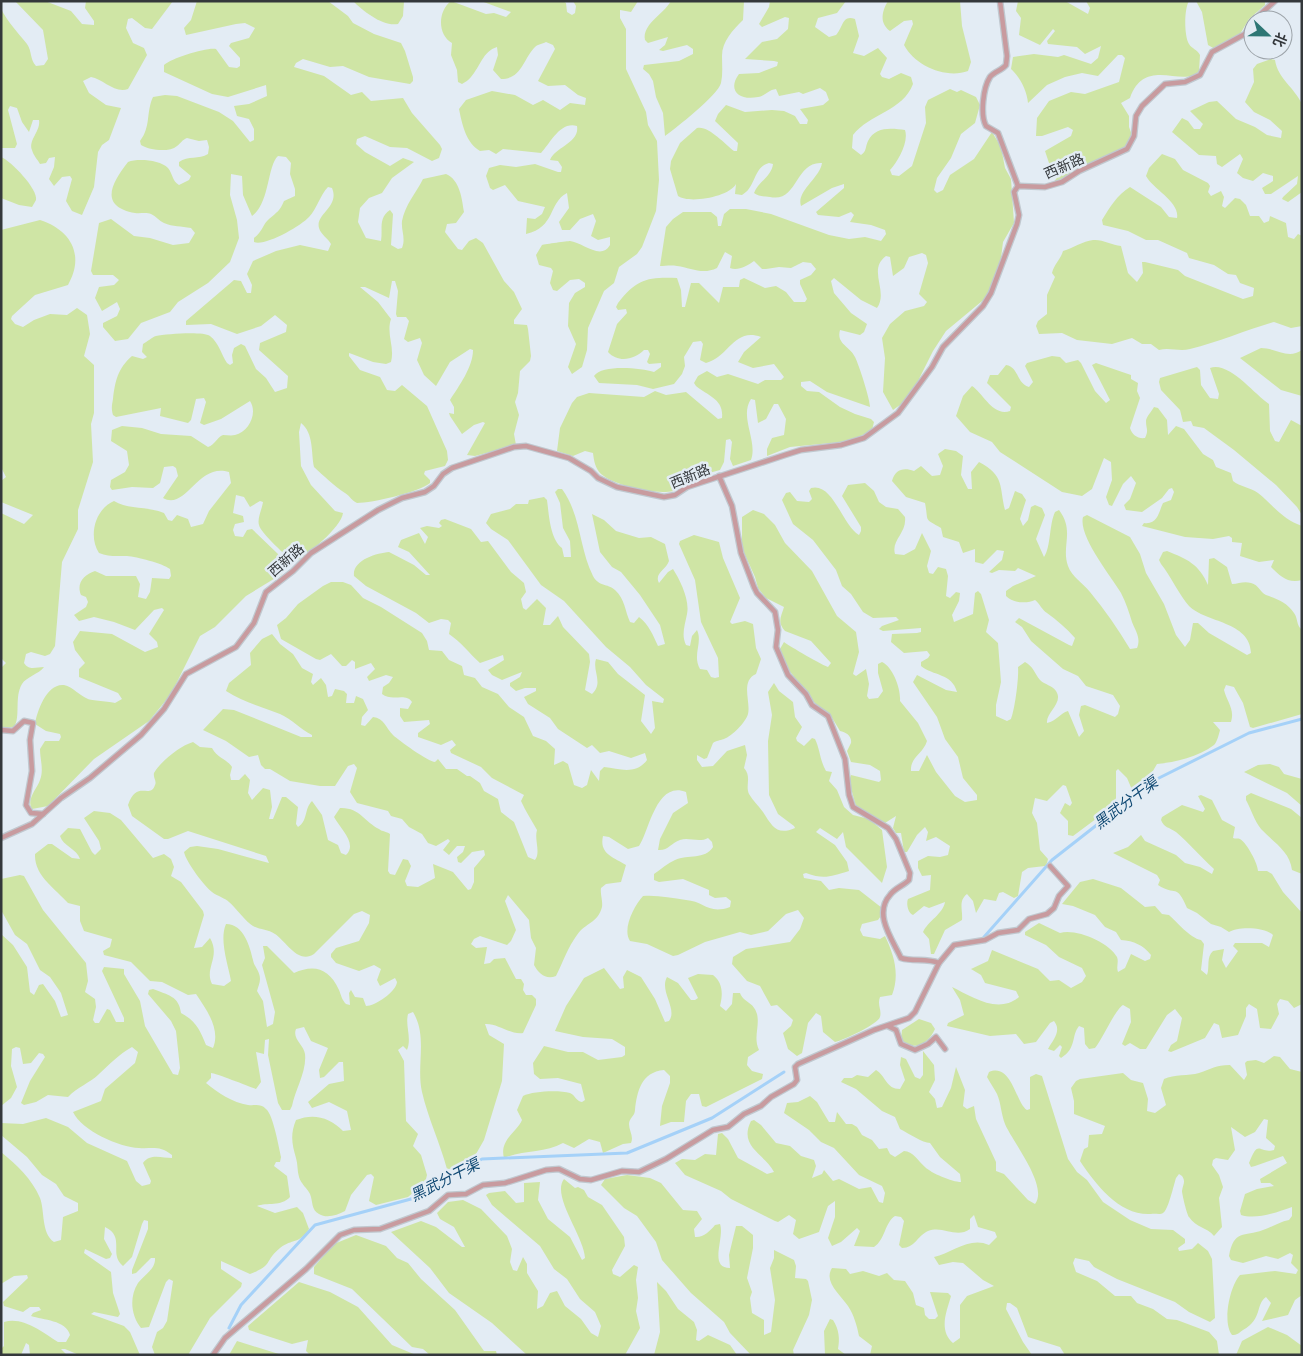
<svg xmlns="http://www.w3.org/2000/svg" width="1303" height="1356" font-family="Figtree,'Noto Sans SC',sans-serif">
  <rect width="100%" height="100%" fill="#e3ecf4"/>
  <g fill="#cfe5a5">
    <path d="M15,1H45L71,11L82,24L94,25V21L85,8L86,1H173L152,29L145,28L132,18L128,19L126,28L133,43L144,48L147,55L128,89C115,94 103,79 91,77L83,81L89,93L106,105L121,108L109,140L102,145L98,152L94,187L82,215L72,211L66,201L72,179L70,176L62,177L54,186L49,179L54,167L55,157L49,158L46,163L40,164C38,160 33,155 32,150C28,140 41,131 39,120H33L29,132L22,122L17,108L10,106L8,110L17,144L15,148H1V9C8,22 18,33 27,44C32,51 30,60 36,66L44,65L48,59L43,30Z"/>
    <path d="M197,1H328L348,16L353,23L374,34L401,43L405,51L413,77V81L410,84L369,77L343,66L330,67L303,59L296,63L294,67L324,76L351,95L362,92L371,101L403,98L412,113L440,145L442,149L439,158L432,161L407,148L390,147L365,136L357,139L356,144L365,152L390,166L403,158L414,162L392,178L382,193L369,198L360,208L358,222L366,238L381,241C383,229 378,218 390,210L393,214L391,245L398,249L402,248C406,238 401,231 402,221C405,205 416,193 423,179L446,174C460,180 462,199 464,212L456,223L447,224L445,232L458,249L462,250L469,241L476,238L483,243L504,281L514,292L522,309L514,320V324L527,325L528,329L531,356L530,361L520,371L518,393L515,402L519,415L514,434L516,445L475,456L467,455L485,423L483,422L474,425L462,434L450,416L449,413L454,414V407L450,400C459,386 473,367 473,350L470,349L450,362L436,386L424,375L417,360L422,343L420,338L408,342L404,339L409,321L406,317H397L396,314L398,291L395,281H392L389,298L365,287H360L378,302L391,319C386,334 395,347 391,362L386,364L373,362L352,354L349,353V356L360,370L380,377L387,390L395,391L402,385L427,406L447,451L448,460L445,466L425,471L424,474L430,480V483C419,492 372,503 357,503C352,501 350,496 345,493C334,486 324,476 314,467C311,453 314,433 301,423L299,432L301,466L311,485L335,511L343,513C341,528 307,555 294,562C288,558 260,532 259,525C257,519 262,509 263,502L260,501L250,507L244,497L236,495L233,513L243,516L244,522L235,524L233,530L235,536L243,537L247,530L252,529L278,554L284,566L282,574L246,596L215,627L200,636L171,694L149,721L94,759L48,806L32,809C26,799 37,789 40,780C44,770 40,759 40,749L45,741H59L61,737L60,734L46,731L35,724C37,711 47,683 64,685C73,687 80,696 88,699C90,700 111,702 115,703L122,699L118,693L79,677V669L85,663L75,650L73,642L80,631L112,634L145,652L158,647L157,642L149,634L164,610L162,608L154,610L135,630L114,622L94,617L79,621L74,615L86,607L88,602L86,597L81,595C76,583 84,575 95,571L106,576H136L140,584L138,597L146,599L150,592L152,578L169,579L171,576L170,569C162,563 137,557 127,556C117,556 108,557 99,553C88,536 95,509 114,501C128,510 148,506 164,513L168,520L172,521L177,515L188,519L191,527L203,524L209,511L231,483L229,472C198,462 186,511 163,498L178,476L176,468L173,466L164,467L160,483L153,488L132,487L112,490L110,487L111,480L125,472L129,465L127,451L111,441L112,430L122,426L142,428L161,434L191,436L208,447C215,445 217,437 223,435C227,435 231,436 235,435C249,432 258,413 250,401L221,419L204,425L200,423L206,402L204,398L196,399L191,420L188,423L160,416L161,408L116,417L113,415C111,408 112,405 113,399C115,381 118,368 132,356L143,359L147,357L142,352L143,344C147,342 152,337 156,336C166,334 203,331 210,336C219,343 221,354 227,363L230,365L233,363L232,355L234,348L241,344L245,346L256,369L266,378L275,392L287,388L288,376L259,350L260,343L286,332L287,325L275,315L261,326L237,334L211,324L186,325V321L234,280L241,281L247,293H251L252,285L247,274L253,261L276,251L300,245L328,251L331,244C328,238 321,235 319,228C315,214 340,207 332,188L328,187C320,195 317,209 309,217C301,226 264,247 254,242V238C263,231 263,224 269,219C277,212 280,211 284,201L295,196V189L290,174L291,163L286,157L278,156C267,166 270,203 252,216L243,195L242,176L231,174L230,195L237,220L239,238L230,262L208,283L178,302L170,312L141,323L128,339L115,341L103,327V323L117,316L120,309L117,302L102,311L95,298L99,287L114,285L119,280L113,275H93L91,271L99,223L111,219L134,236L150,238L173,245L189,243L195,233L191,228C181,226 173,227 164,223C159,221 156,216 151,214C146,212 140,214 135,213C99,206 111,184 128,162C138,158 160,160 168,168C173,174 172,181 179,185L189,180L191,176L179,166V162C188,155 199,160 208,154L209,147L207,140L199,141L187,138C182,140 181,143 177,146C169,153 149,150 141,145L140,141C151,127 146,112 153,97L165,95L177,96L219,112L233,121L250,142L254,140V129L249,119L237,116L234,106L249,104L267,96L266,85L228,97L212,94L164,72V65C172,58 207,47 216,49L229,67L237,68L240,66V58L229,46L231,43L249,38L255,28L245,23L236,24L186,35L184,28L191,20Z"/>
    <path d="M353,1H404L403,16L398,24C383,27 363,11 353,1Z"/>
    <path d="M451,1L486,14L494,13L506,17L511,12L481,1H563L566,3L567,12L572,15L575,13L576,6L573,1H638L631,12L620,10V18L626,29V69L646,112L648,125L657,141L659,180L656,211L642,247L637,254L619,267L614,283L604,291L588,328L587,350L582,367L572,374L568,367L576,344L568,326L569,303L575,293L585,287V283L579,279L570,280L557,291L553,290L550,283L553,271L551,268L539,265L536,255L542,245C545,244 568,241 570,241C582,242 601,261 610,245V237L598,240L591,236L596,221L593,214L580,219L570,230H562L559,222L569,208L567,193C548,203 556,227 526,234L527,218L535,219L542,214L545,207L518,201L505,185L493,190L490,188L486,176L489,168L500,165L516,167L535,164L558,172H561L562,167L558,161L550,160C555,147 580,143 577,126C560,121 550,144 541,153L503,149L496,154L489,150L480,151C466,143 462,124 459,109L466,100L492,91L515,95L533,105L543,100L560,110L570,103L585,105L586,98L578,95L565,85L548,86L538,81L555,49L553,45L546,42C542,44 538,44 535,47C523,59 522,79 501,79L493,70L498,55L497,47C483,51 480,67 471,77C469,80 465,82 462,84L458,82L457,70L451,55L452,43C437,34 438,11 451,1Z"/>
    <path d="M671,1H744L743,20C733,30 722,41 722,56C722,65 723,74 721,83C718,95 676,128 665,136L663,113L656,97L653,81L649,74L643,69L644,65L679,61L693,54V49L687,45L663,51L659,50L665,45L668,37L648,43L645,40C642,24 663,15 671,1Z"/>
    <path d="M770,1H846L837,13L818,18L815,27L829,37L836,35C843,28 842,14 855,19L859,36L853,53L864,56L878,48L887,58L880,74L882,77L889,79L901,73L911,77L913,84C903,111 869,114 853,135L852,148L861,155C867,151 865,147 868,141C875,126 892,128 905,130C909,142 898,161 890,170L892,175L899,176L912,166L926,123L925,107L928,100L950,89L957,92L961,90L976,97L980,105L975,123L961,134L951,158L937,178L934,190L937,193L943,190L950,175L974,159L992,132L1001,147L1005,168L1011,179L1014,223L1003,242L1001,258L987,297L946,331L933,351L915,387L904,402L893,410L883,392L885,358L882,338L890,324L905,311L924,306L927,302L919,294L928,263L926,255L922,253L909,257L904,268L893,276L890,257L886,256C867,270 889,291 877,308L861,300L834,278L831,281L834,293L851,313L867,324L864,332L860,335L840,330C836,344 850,346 855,357C859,365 870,399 870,407L827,392L810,381L801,382V386L807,391L819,392L840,407L855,414L871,419L874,422L872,430L851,441L790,447L767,456V449L772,438L784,435L786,419L778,404H774L766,419L758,423L755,400L751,399C739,417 758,441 751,460L733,466L730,459L732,442L730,439L726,440L724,462L720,470L687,479L673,491C656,495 615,486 601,474C595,468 594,461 593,453L585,451L573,456L557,451L560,428L572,403L577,397L589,393L644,397L655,391L666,395L686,392L718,419L722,418C724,399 708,396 696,386L694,383L698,376L707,371L717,377L728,374L758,384L765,380H781L784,377L774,364L753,368L738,362L744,352L761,337C734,327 729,357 706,363L700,360L703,344L701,341L693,342L684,357L685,366L682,374L674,384L653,389L637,385L599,383L594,376C602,364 641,368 654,372L661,367V363L649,364L647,362L650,354L648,350H644C634,360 618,363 608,352L617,324L627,313L626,309L618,310L616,307L618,303C637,279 647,277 677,278L681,290L682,307H685L691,283H699L719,303L723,287H739L740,280L744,278L765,288L776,286L786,292L794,302H805L807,299L800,284V280L811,275L816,269L811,263L803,262L791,268L779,267L766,269H762L754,261C747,266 738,271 730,268L732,256L725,252L717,268C703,275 691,268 677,266C671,265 665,266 660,266L666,227L673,219L683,212H711L717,217L718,226H721L724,214L730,209H746L771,214L829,235L849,239L865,237L881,241L886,234L885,230L871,225L850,222L854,215L851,212L839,217L818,215L816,212L844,188V184L832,188L801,206C796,191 820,178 822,163C795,161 798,203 770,197C764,196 759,197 754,193C758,182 772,176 773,164L769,163C753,167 756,188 742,195L735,194L736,184C729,197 689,204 678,196L670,169L671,161L680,143L697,128C708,125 725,144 734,151H737L738,143L715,121L718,114L726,105L745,112L772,110L784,111L795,116L800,124H807L808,120L800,109L823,105L829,100L826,92L820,88L803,94L799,92L779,96L776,89C768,90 765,96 758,97C739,101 727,90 739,74L759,73L777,66L778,62L774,61L745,59L762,42L777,39L788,29L789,18L785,17L762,27L759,24L769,7Z"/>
    <path d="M888,1H960L962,26L971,62L968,71C946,79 915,66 904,45L913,24L912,20L904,21L890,31C879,23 882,11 888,1Z"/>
    <path d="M1018,1H1065L1088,14L1090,8L1086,1H1189C1184,9 1184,36 1189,44C1192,49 1197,49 1200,55L1199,71C1184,89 1145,55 1130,98L1121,103L1129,116V127L1132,135L1125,149L1053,183L1076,153L1069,155L1051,169L1045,151L1071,136L1073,130L1068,127L1042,136H1036L1037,118L1049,101L1071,92L1085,94L1119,82L1125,58L1122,55H1118L1098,76L1082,73L1065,77L1047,85L1028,103C1027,91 1020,77 1011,69L1013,57L1034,54L1058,57L1064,55L1091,64L1098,58L1101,46L1085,54L1077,47L1048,44L1047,41L1055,31L1053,29L1040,45L1019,35L1021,18L1016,11Z"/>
    <path d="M1196,1H1265V5L1249,19L1240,34L1215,49L1208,45L1202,12Z"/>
    <path d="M1271,59L1275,60C1278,79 1294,87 1302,104V192L1288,202L1282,199L1283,197L1297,184L1298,176L1271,194H1265L1262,188L1273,181V176L1263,173L1253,181L1243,178L1237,173L1243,159L1240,154L1222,167L1217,164L1216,156L1199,155L1172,132L1182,118L1188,121L1194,129H1200L1203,124L1190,111L1209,102L1217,101L1236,119L1255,127L1267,135L1281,138L1282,131L1270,120L1254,112L1245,102L1254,82L1253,69L1257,64Z"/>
    <path d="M1162,154L1175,159L1183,170L1208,183L1210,186L1208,192L1211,196L1221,191L1224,197L1222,206L1225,208L1235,198L1240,199L1246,205L1250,216H1259L1264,223L1269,221L1270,216L1286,223L1288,237L1294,239L1298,234L1302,236V326L1291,328L1274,322C1246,330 1219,342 1190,349C1179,352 1170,347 1159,350L1151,344H1142L1132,338L1112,344L1077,340L1062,333L1039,334L1036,326L1038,321L1047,314V295L1055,277L1052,273C1054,264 1061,259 1063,251C1073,248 1083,241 1093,240C1102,239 1112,245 1121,246L1128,273L1137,282L1143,273L1142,262H1145L1178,270L1185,276L1243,299L1253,296L1254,288L1240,283L1236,275L1228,274L1214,265L1189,258L1187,253L1158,240H1146L1128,231L1103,225L1102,220C1110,207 1117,195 1130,187L1161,207L1169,217L1177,218C1180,202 1153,189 1146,176L1149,168Z"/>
    <path d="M1,157C11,161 38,189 36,200L32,207L19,205L1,198Z"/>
    <path d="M40,220C71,230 85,255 68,285L35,295L12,316L11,319L15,324L23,327L34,320L50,314L67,315L77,308L87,315L90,334L84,356L94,365V413L91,424L93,462L78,510V529L62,562L55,646L50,654L45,656L31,652L26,654L24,663C29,671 36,667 44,667C39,674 26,677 22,684C14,697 21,717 14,727L1,728V668L6,663L1,658V513L24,524L33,515L1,502V481L6,477L1,467V230Z"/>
    <path d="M1261,348C1276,348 1288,360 1302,350V396L1281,390L1240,358Z"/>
    <path d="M1052,356L1060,357L1066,363L1078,360L1081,363L1095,391L1106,403L1110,400L1092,365L1096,363L1131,375V379L1138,383L1137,391L1140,398L1130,428C1132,435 1138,439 1145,438C1149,430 1146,429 1146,421C1146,417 1152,411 1154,407L1158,408L1167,420L1168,435L1176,426L1184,429L1203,454L1213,460L1216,467L1231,473L1233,481C1240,487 1250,487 1258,493C1273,505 1282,519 1302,526V580C1288,584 1280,576 1271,567L1274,560L1259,562L1240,556L1242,543L1232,542V538L1229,536L1213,539L1185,537L1142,526L1144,523C1158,525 1159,511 1163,503L1171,500L1174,492L1172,488L1169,489L1162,498L1142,512L1126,510L1124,505L1130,499L1136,483L1131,476L1123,484L1112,506L1109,505L1106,497L1112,480L1111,462L1104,458L1092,489L1082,496L1062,492L1000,452L992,442L970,432L956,416L963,396L972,386C983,393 993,417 1010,411L1011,407L987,383L990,375H998L1006,365C1019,367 1016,383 1029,387L1033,382L1025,366L1027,363Z"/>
    <path d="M1197,367L1200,370L1201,385L1210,398L1218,399L1219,394L1210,368C1229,361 1254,394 1269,404L1270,431L1275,441L1279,442L1291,420L1302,426V515L1297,507L1276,485L1234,450L1204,428L1193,426L1191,421L1183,422L1180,410L1161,390L1159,382L1160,378Z"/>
    <path d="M945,449L956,451L963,456L961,475L968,489H972L971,472L979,462C1005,476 999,486 1005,510L1009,508L1015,491L1022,494L1026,500L1020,519L1023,526L1028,520L1031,507L1035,505L1042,508L1045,515L1036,539L1044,557C1051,547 1049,525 1055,512L1059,510C1075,531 1061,546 1068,566C1072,577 1083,583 1090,592C1105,610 1118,629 1130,649L1137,648C1141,638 1136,632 1132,622C1129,612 1126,603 1121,593C1111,576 1078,536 1083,517L1087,515L1130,537L1140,554L1146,573L1164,604L1176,635L1185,647L1190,640L1193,623H1198L1209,633L1247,655L1251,653C1250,621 1206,623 1189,606C1180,596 1170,575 1161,564L1159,560L1163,552L1167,551C1187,559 1199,564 1208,585L1209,559L1214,558L1227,567L1232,584C1239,584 1243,581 1251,583C1259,585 1260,592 1266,595C1277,599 1287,602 1294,613C1298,618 1296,625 1302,630V714L1253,728L1250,727L1243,703L1234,687L1226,685L1224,690C1227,702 1235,709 1231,722H1213L1220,730C1219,734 1217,742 1214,745C1198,757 1176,762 1157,764L1147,781L1135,793L1133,792L1127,778L1118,769L1116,771V798L1112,807L1073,836L1068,835V821L1060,813L1065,803L1070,806L1072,803L1066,786L1063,785L1047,801L1035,798L1032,813L1037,823L1040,850L1048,859L1047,863L1045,866L1028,868L1022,872L1018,896L1014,898L1003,892L999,893L996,901L984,899L976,913L973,901L967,894C958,901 963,910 962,920L945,930L934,954H931L929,939L923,932C928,921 943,914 945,902L929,908L924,906L913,915C908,913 906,904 908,899L930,890L931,875L922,876L918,868V861L928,856L940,857L948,855L950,846L936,837L926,841L928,832L925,827L917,835L907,852H904L901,833H896L893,828L896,816L885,823L856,806L849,781L851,775L879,782L881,780L880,771L870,765L851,762L847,751L851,743C852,736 846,732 840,731L831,716L815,703L788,669L780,649L784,642C789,646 824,666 828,667L831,663L811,641L785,631C777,622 781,617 784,607L766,598L758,588L755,577L742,548V517L753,510L764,514L775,525L785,543L812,571L837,616L856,632L859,652L853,674L856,676L866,669L869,684L867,696L869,699L878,698L883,691L878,673V664L882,662C893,667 901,689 900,701L918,723L927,741C923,754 910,757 911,771H919L927,755L936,772L955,796L965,802L977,800V795L963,778L958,757L945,739L937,717L913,682L917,675L946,690L957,692C952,673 933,676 921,666V662L928,658L930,655L927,651L904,653L891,642L892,634L917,633L921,632V628L883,631L879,629L882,626L899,620L896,617L873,618L863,612L851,594L842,586L836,570L813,540L793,524L782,500L786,493L790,492L797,501L809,502L812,499L809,491L811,488C833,482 842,525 859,535L861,531V527L842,496L848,485L865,483L874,491L879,502L886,507L898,509L905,517C907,533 891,540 895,554L904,555L915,549L922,533L931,551L927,566L929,573L933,574L938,567L946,569L948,576L946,596L950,598L956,592L960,593L959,601L952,615L954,622L973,614L975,593L978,591L981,594L989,620L986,632L998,643L1001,682L996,705V716L1007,721L1011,719C1015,709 1019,677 1018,667L1025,662C1033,666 1035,674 1040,680C1045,685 1052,685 1056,691C1064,703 1046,712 1047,723C1057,721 1060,713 1068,711L1079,737L1084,731L1079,715L1081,706L1085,705L1115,717L1118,714L1120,706L1113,695L1086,686L1078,676L1063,669L1031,641L1022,627L1015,622L1019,618L1069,645L1072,646L1075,638C1066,628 1057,620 1047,613C1042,610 1040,604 1035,600C1027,604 1012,603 1006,596V591L1013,586L1036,576L1018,568L1015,571L999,570L992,573L989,572L1002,560L1004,551L997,550L983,564L975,562V549L963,553L959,542L943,537L941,528C923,517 929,524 925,503L906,497L892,481C895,469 904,467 914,471L921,466L932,476L940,475L943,466L938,454Z"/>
    <path d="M558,489H562C581,515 579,548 593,576C599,587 607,583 615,590C625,599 625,611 630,622L634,623L639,617C649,625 653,635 658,646L665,644L660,625L640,595L621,572L612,567L600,552L592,514L604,520L616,531L639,538L651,537L665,544L669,561C666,570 654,573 659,583L668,572L673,569C680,580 690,600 687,614C685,625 681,635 686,645L690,646L692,636L697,630C703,643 692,655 700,669L707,670L711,677L715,678L719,677L718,658L701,622L695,580L679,544L680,541L694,535L719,542L723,558L740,598L730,622L732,624L745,621L753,624L756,648L761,659L756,674C740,681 751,702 748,714C746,722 732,736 724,739C719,741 717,740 713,743L707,758L704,759L697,755V760L702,767L713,766L727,751L745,745L747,755L744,768C752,777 745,785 749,794C753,801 758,805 763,812C772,826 777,836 795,828L794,826L778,814L769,795L768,741L772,715L768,692L774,683L779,691L793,702L795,717L802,727L796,738L797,741L804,746L812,738L815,739C820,749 820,761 826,771L832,772L829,781L837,790L844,807L853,815L869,819L882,830L887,867L882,883L846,847L843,832L837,839L820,828L816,832L835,845L847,862L849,871C831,876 825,880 806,873L803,874L804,878L821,881L829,890L839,888L859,890L882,908L883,913L878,920L862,924L860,930L863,936L880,939L885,936C894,955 900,974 892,995L880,997C877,1005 882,1010 880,1017C878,1024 844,1040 835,1042L823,1032L821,1016L816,1013L808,1023L802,1053L797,1056L788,1049L783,1033L791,1026L793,1020L777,1005L771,1006L760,986L747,981L732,964L733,957L746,949L790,942L800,929L804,918L798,910L786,914L768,931L751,935L740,932L705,942L678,955L673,956L647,944L630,941C622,929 634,906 643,896C658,895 671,898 686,900C704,901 708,915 730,907L731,901L726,897L715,898L709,895V890L683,879L659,882L654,880V874C661,869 668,863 675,860C688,854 705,860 713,847L712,842L708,838C699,843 689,837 680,840C671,843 668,851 658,850L660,839L673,813L688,803L686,792C656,780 649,832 639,846L628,849L609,837L603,836C599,854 613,857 626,865L621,882L606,884L601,888C600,894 603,901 602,907C598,923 585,923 577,935C568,947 563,962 556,976C546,980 539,974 534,965L536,948L531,938L529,920L508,895L505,901L516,930L511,941L507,945L480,936L474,939L471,944L476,948L487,947L484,964L490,963L494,959L505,958L516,979H521L524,984L523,990L526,995H532L536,999V1005L523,1033C510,1035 498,1023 485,1024L489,1035L504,1044L502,1081L484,1140L472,1161L461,1168L447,1169C440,1143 428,1118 422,1092C416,1065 428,1037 413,1012L408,1014C405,1026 412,1038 407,1050L403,1046L398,1050L404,1061L406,1121L418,1134L413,1146L421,1155L427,1175L425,1183L408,1197L376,1205L369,1201L374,1177L371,1174L367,1175L351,1195L345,1211C337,1215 327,1219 319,1214C311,1210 313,1201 310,1194C307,1188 301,1184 299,1177C297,1171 298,1164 296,1158C292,1144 290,1135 296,1120C313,1113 330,1117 343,1131L351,1130L347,1111L329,1102L312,1108L308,1102L329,1084L344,1081L343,1062H339L324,1077L320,1078L319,1070L328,1048L311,1041L304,1027L296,1029C292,1039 304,1045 305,1054C307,1071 295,1090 292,1106L290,1110H282L278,1103L268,1055L269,1039L265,1040L264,1054L256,1052L261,1082L256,1089C248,1086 215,1073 211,1073V1078L206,1083C217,1092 233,1103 248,1105C255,1106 260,1103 266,1109C273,1114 279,1148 281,1157L280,1162H276L274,1166L287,1176L290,1197C281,1207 267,1202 257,1206L275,1213L297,1207L303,1213L309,1229C298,1245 293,1238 280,1248C264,1261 274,1265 250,1274L221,1261V1269L242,1283L241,1287L210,1318L188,1355H155L152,1347L157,1332L163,1328L167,1321L173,1281L169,1279L166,1282L149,1327L141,1328C131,1316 129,1297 138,1283C144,1275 156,1269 155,1258H151L136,1273L132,1274V1270L148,1229V1221L144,1220L142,1224L132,1257L123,1266C108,1254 126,1237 105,1227L104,1239L112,1254L110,1258L106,1259L85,1249L84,1253L111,1272L113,1293L120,1314L118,1317L94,1312L91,1314L124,1326L130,1332L140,1355H79L65,1349H61L67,1355H30L29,1345L26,1343L21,1355H1V1349L4,1346V1322C23,1316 44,1333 58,1342H66L70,1335C66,1320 43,1320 31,1316L33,1313L41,1310L39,1307H30L23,1312L4,1306L3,1302L28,1278L27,1275L14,1276L1,1284V1152C17,1165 32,1179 40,1198C45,1211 41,1233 54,1242L61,1240L63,1217L78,1211V1203L64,1196L56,1184L42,1175L27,1157L1,1135V1123L23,1124L46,1118L68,1127L87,1143L127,1161L136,1181L142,1186L150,1184L151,1181L143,1163C150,1153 162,1158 172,1158V1155C159,1145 153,1149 139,1148C119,1147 82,1131 73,1112L101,1101L105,1089L135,1063L138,1052L132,1047C118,1055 111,1063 99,1074C90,1083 77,1087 68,1097L48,1095L36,1102L24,1105L21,1103L30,1081L45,1057L43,1054L39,1053L31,1063L23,1064L20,1048L16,1047L12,1049L11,1066L17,1087L11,1098L1,1106V934L13,945L27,967L30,992L34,995L39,985L43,984L55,1001L61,1017L68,1015L61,993L50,977L40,970L27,944L15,935L1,910V879L20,875L24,876L43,910L86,963L88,981L85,992L95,999L96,1007L93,1020L95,1023H99L107,1009L110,1010L116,1022H124V1018L102,971L104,967L124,969V974L140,1001L145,1026L173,1074L178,1075L180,1068L176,1031L171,1021L148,994L149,990L153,989C168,995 179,996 181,1013C196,1021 200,1030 206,1045L213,1048C221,1029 206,1009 196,994L188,995L162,982L150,981L131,962L104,955L103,951L110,947L112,939L84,931L80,921V906L68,903C56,889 34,876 35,854L48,844H52L72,858L80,859C77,849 63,846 60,836L68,828L80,829L92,852L95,855L101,849L99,841L84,818L94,811L110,813L121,820L153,858L164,854L171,859L174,867L171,876L181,882L203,911L204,915L194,948L202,947L210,938C221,957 204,968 212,984L224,986L231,981C228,964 219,940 226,924C244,924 250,947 253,960C254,967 260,971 260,979C260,983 258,987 257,991L263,1001L267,1027L273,1024L275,1012L262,965L265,958L263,946H267L294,973C314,964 329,968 339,990C341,995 342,1000 346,1004L350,1005L349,993L351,990L355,997L363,998L366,1006C375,1006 396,992 397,982L395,978L380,986L377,980L381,969L374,965L359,971L336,963L331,957V954L336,948L359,941L369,923L370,915L362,911L354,914L314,954C298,965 285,940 275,934C268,929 260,930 253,926C246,922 236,908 229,902C225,898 217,896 212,892C205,887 186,862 184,852L190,847L197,846L218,849L269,863L266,856L188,831L168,839H164L132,816L128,805C137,779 150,800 155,785C157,781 153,778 154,773C161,761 180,746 193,742L200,747L212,748C218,759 227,759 232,767L230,775L231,780H239L245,774L250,780L248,793L252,800L263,788L270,790L272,807L269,819H273L282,797H286L298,807L296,824L298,827C308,821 304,809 312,801L322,815L328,840L338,845L341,853L346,855C358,844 340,828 334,817L340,808C359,807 365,822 379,829C383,832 386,831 390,834L388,871L390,874L395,875L403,859L408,860L411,866L405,881L407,886L418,887L435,878L433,864L453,872L468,890L471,889L474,882V868L485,855L484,850L472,852L461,863L458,862L457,857L463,852L465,846H457L449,855L443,850L450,841L448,839L436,846L428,843L422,834L409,827L402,819L391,816L388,811L357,803L350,792L357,768L354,764L348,766L335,786H320L290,781L270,769H265L261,765L258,755L249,757L226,741L203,730L223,709L234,710L301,737H312V735C301,730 292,719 280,714C262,707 243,702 226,691L229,683L251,665L250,653L262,639L272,634L280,644L293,654L302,668L313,674L311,682L313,685L321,678L326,685L328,697L332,696L335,689L344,691L347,694L346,703H354L356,696L363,699L368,710L362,717L361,725L365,726L373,717C384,718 386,728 393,735C398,740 429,762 435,762L438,759L446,769H457L467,776H470L480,783L484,791L498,799L501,812L514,822L528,857L535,860C541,852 534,840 537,830C532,821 526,812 521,801L524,795L492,778L481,767L451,753L450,750L456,745L452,740L441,745L418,737V733L430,724L429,720L404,722L400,716V708L408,709L412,702C406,692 392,702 382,694L383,687L389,683L393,677L386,675L369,681L367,677L375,669L371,663L355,669V662L352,660L346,666H342L331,654L320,660L316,659L281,639L277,625L286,618L298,604L323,586L331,582H343L351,585L363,598L381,607L422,633L427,641L429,650L442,651L449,660L462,666L464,675L475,678L482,687L498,694L509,707L524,717L533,736L546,741L555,749L554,765L563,761L568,764L574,785L582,788L587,785L591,770L599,781L600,771L604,767C620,769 636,775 647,760L645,753L631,758L609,751L600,753L592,745L587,748L558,729L550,718L528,704L524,697L536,691V688H525L516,691L510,686V683L520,677L522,672L502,680L492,675L488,670L504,660L503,655L480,663C469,653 461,642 449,634L451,623L448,620L441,619L429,623L416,613L366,586L354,576C352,560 377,553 389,552L414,565L426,575H430L409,552L398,547L401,540L419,533L425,544L428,537L420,528L427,526L439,528L442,526L439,523L441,520L445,519L471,529L481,542L488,541L511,572L524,583L526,592L521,599L523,608L526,610L537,599L546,608L543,625H550L558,616L563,627L589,654L590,662L585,690L592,694C604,683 592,671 596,659L608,662L618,674L645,695L641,721L651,734L655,728L652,701L663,703L664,699L646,685L630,667L606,647L564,601L541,585L508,540L491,529L486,523L491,514L510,509L516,504H528L529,500L544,497L547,500C549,515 550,539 562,548L564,557H571L570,541L563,528L560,503L555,492Z"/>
    <path d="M1270,764L1279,767L1284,774L1302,779V806L1287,793L1244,772L1258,765Z"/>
    <path d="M1251,793L1291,809L1302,818V874L1292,870C1290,851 1273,842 1261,829C1254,820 1251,809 1246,800V796Z"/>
    <path d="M1201,795L1212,800L1222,820L1235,827L1233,838C1235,839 1238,838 1240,839C1247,843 1258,864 1258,871H1267L1272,874L1283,892L1302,913V1004L1294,1008L1288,1001L1280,999L1277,1004L1279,1014L1271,1029L1260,1028L1257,1009L1249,1004L1246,1008V1016L1238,1035L1222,1038L1219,1025L1214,1023L1205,1038L1171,1052L1168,1051L1171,1045L1177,1041L1182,1018L1175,1009L1167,1015L1146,1049H1140L1130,1043L1125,1046L1122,1044L1131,1022L1130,1009L1123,1005C1115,1010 1103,1038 1095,1048L1089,1049L1085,1044L1084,1028L1079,1026C1071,1036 1077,1048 1061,1058L1059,1056L1062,1047L1060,1045L1054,1051L1048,1049C1053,1040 1062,1031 1054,1021L1050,1023L1036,1042L1024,1044L1016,1034L990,1036L947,1026L948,1023L964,1015L960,1000L952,987C971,996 998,1015 1019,997L1016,991L985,983L981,975L971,969L988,961L992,950L1038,969L1050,981L1059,980L1071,988L1082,982L1086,976L1082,968L1059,957L1046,945L1025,935V932L1039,923L1060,933C1075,928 1109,942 1117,957C1119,962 1116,967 1118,972L1125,968L1131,954L1145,961L1150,959L1151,955C1143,945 1134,941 1121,940L1116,932L1105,927L1095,915L1073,906L1062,904L1080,882L1093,879L1121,888L1145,907L1155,906L1162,914L1169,915C1177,922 1190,938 1201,940L1204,944L1201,970L1207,975C1210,967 1206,957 1213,951L1224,949L1222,960L1226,968L1238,951L1233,946L1235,943H1262L1269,947L1273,935C1265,927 1238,926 1229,932L1221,927L1211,924L1197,913L1187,908C1176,882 1176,897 1158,885L1160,880L1157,875L1113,853L1128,847L1141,835L1145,841L1176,855L1185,863L1200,867L1212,874L1214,869C1201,857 1189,843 1176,832C1169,827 1164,828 1161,820L1162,817L1182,805L1203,812L1205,809L1198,796Z"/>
    <path d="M604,968L620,989L624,988L623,977L627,970L641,977L655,999L665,1022L669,1021C678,1009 659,991 667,977L678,983L691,1000H695L698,998L688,978L698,974L713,975C723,983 723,994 720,1006L726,1011L732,1004L733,993H740C743,1002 754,1002 757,1014C760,1027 753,1037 759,1050L748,1057L747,1065L752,1071L763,1074L762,1079L706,1107L702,1106L699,1094H691L686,1101L684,1122H671L660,1126L662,1106L670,1083V1076L664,1070C641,1072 637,1092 635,1110C635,1116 629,1118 629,1124C629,1131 634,1136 631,1143L623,1144L603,1153L600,1142L589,1139L574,1148L563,1143C545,1153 523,1150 504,1158C499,1140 517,1132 522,1120L517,1110L523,1096C533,1091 559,1090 570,1093C575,1095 576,1101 582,1102L585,1100L581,1084L558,1078L540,1079L534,1074L533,1063L544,1046L568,1052H583L598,1060L622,1057L625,1055V1047L612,1039L583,1037L555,1031L566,1006L584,978Z"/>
    <path d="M919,1019L931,1023L935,1029C929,1043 914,1053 901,1039L902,1030Z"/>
    <path d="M923,1051L934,1065L935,1080L929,1092L935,1099L937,1108L942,1107L951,1088L956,1067L965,1090L963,1106L967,1109L974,1106L976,1119L996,1162V1171L1004,1174L1028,1200L1035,1204C1049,1186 1012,1141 1005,1124C1001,1114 1001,1103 997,1094C994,1088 990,1083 987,1077L989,1072C1012,1062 1016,1104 1027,1110L1030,1109V1077L1036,1074L1042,1076L1068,1159L1077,1172L1087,1180L1103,1202L1130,1220L1151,1229L1173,1230L1185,1239V1243L1178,1248L1179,1251L1192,1249L1198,1243L1208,1251L1212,1259L1215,1318L1210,1322L1189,1312L1175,1302L1117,1279L1094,1267L1089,1261L1075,1258L1073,1263L1076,1272L1097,1281L1115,1296H1131L1137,1303L1153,1309L1167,1319L1177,1320L1209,1332L1217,1341L1219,1355H1065L1060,1347L1028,1337L1017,1308L1010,1303H1007L1006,1309L1023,1342L1032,1355H870L872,1346L859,1336C857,1326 854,1315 848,1306C841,1295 823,1282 832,1268L846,1269L850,1274L863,1271L879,1276L887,1273L894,1280L905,1281L913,1293L916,1305L924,1308L925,1315L929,1319H935L938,1316L930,1292L948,1293L951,1296C947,1311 938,1330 953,1343L960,1338V1305L967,1296L994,1286L983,1280L963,1263L953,1262L939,1265L934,1257C952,1253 970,1236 989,1245L997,1237L995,1232L978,1227L974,1215L970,1219V1229C956,1239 943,1225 928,1231C917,1236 915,1248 902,1248L899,1245L904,1221L901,1217L895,1216C885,1222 885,1240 874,1247L854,1246L860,1231L857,1228L841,1242L832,1246L828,1238L835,1217V1201L828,1206L819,1232L799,1239L793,1234L796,1220L789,1215L778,1222L775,1221L731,1199L721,1191L685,1175L675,1163L682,1159L695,1160L705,1154L716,1155L718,1134L722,1133L728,1139L738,1158L767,1174L774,1172C765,1154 738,1147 751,1121L754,1120L761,1125L776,1143L790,1146L801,1156L814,1160L816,1166L812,1178L822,1174L824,1170L833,1181L839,1179L859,1189L871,1187L879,1202L883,1203L885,1193L882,1186L859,1175L834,1148L821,1142L809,1130L784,1113L787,1103L798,1102L810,1096L817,1102L829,1122H835L837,1112L846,1124H852L857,1127L862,1135L872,1140L879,1149L887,1148L890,1154L895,1157L904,1151C913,1151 918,1161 925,1167C931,1173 952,1182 961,1182L960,1174L940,1157L930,1143C923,1143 908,1133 900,1129L895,1117L882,1111L856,1089L841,1082L844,1078H852L857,1075L868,1077L876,1070C886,1076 886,1089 900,1089L905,1080L900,1065L901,1057L906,1059L915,1077L920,1079L923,1075Z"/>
    <path d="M1274,1056L1280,1057L1290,1069L1302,1072V1295L1295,1300L1288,1315L1262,1321L1271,1303L1266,1297C1255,1305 1263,1319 1243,1330C1239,1333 1237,1335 1232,1335C1222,1322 1230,1286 1240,1275L1275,1271L1296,1274L1298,1270L1291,1263L1293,1255L1290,1253L1278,1259L1266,1256L1243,1263L1231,1260L1229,1256C1234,1229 1244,1237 1263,1230C1272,1227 1279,1222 1289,1220L1292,1216V1207C1278,1212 1256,1220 1241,1215L1240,1211L1245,1194L1257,1189L1274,1186L1270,1183H1261L1260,1179L1287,1163L1283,1156L1255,1166L1251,1167L1249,1163C1259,1138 1258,1154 1274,1150L1275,1146L1266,1138L1268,1120L1264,1119L1255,1132L1245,1137L1231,1127L1235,1150L1228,1160L1216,1158L1213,1160L1212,1165L1219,1175L1223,1187L1219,1198L1222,1227L1214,1236C1207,1227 1196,1228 1189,1217C1187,1215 1182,1194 1182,1191C1183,1184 1186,1182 1182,1176L1179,1174L1176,1178C1174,1184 1168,1211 1163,1213C1160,1215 1155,1213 1151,1214C1120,1216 1096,1185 1080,1161L1084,1149L1088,1147L1089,1135L1102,1134L1105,1126L1074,1114V1101L1071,1088L1076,1081L1080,1079L1123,1073L1131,1080L1143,1083L1148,1099L1147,1111L1155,1113L1166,1105L1161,1088L1164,1079C1174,1074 1189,1076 1199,1073C1212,1069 1215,1065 1230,1065L1244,1080L1247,1075L1245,1063L1247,1061L1256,1060L1264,1063Z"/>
    <path d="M627,1175L650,1178L661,1183L683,1210L697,1211L702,1219L694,1229L695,1237C703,1238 710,1231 715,1225L720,1224C725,1238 708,1268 730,1268L729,1255L736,1226H742L753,1235V1248L747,1278L752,1292L750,1298L752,1313L764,1320V1335L771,1332L775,1300L770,1268L774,1258V1250L794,1260L796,1266L795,1278L806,1279L808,1281L812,1300L809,1315L793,1350L794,1355H751L730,1333L724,1322L691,1293L662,1260L656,1242L637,1216L624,1208L601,1185L605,1179Z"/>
    <path d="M564,1179L575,1188L578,1187L584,1190L588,1197L602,1205L624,1237L625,1246L612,1270L613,1274L620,1277L634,1265L638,1267L636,1280L638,1298L636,1311L640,1328L625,1355H527L492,1323L449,1293L430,1268L391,1232L421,1221L436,1227L462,1247H465L454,1227L440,1219L437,1213L448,1202L463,1200L481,1209L507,1236L512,1249L510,1262L513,1270L517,1271L523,1257L527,1264V1273L538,1291L537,1309L543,1306L550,1293L557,1291L565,1306L581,1319L591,1333L598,1337L601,1326L595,1312L580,1299L567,1279L554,1269L540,1246L492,1205L486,1195L489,1193L505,1191L516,1203L524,1202V1183L540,1182L538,1200L548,1219L570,1237L582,1260L585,1258C584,1236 551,1196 564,1179Z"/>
    <path d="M356,1235L386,1246L397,1258L408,1263L421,1279L455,1310L484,1351H496L497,1355H430L423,1349L412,1347L352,1289L314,1274V1267L334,1244Z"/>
    <path d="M299,1282L330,1292L358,1307L392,1345L416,1355H310L306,1351L308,1340L292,1344L249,1330L248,1326Z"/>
    <path d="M657,1282L666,1291L678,1309L694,1322L697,1330L696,1340L699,1341L708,1335L730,1345L737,1355H654L660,1332Z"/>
    <path d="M830,1319L833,1320C839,1329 840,1339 838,1349L846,1355H825L824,1331Z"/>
    <path d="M1268,1327L1287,1335L1302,1346V1355H1236L1242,1341Z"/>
    <path d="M237,1341L282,1355H229Z"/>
  </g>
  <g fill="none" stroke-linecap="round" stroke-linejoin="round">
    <g stroke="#a5d1f8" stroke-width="3">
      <path d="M984,937L1052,860L1153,781L1249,733L1302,719"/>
      <path d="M229,1328L241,1305L315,1225L411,1199L482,1159L627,1153L712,1118L784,1072"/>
    </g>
    <defs>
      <g id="minor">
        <path d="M1000,1L1007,56L1006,65C1002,70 994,72 990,77C983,88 980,115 986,126L998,133L1018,186"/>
        <path d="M1254,20L1275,1"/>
        <path d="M719,476L732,506L741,553L754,587L757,593L775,612L778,630L776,647L788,675L806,694L812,705L828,716L845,759L849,795L853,807L888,828L896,839L910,873L909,880C903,886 895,888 890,895C873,914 892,939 901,958C913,962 926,958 939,963"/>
        <path d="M1,730L13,731L24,721L33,723L30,740L32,771L26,805L31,813L43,814"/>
        <path d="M1,838L32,824L61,798L90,778L141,735L164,709L186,674L236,647L254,623L266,592L293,571L311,553L378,510L402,498L425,492L434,486L443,474L452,468L514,447L526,446L569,458L591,471L598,478L617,487L664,497L675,495L687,487L785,455L801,450L841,445L864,438L898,413L932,367L943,347L983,306L991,293L1017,224L1019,215L1014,192L1018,186L1045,187L1062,182L1079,171L1127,149L1134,136L1136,116L1142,106L1165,84L1185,82L1200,75L1212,52L1245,34L1253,21"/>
        <path d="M888,1026L896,1030L901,1044L915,1050L928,1044L936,1037L945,1049"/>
        <path d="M213,1355L225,1338L306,1269L340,1235L354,1230L380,1229L429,1211L448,1195L466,1194L483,1185L505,1183L546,1170L559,1169L580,1179L591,1180L622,1171L639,1172L666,1159L713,1130L728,1127L744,1114L761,1106L771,1097L794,1084L797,1080L795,1067L798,1064L874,1030L909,1018L915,1012L939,963L954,945L985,940L998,933L1018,930L1029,919L1047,914L1054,908L1059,896L1068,886L1050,866"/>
      </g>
    </defs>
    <use href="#minor" stroke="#c0c8cf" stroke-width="7"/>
    <use href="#minor" stroke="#c89b9f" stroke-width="4.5"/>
  </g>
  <g text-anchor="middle" stroke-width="5" stroke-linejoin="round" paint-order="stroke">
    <g font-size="14" fill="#34383b" stroke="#e3ecf4">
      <text transform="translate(1064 166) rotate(-24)" y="5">西新路</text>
      <text transform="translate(690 476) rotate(-22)" y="5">西新路</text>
      <text transform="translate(286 560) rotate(-41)" y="5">西新路</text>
    </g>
    <g font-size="15" font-style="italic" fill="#104973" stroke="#e3ecf4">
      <text transform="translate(1126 803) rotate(-37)" y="5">黑武分干渠</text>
      <text transform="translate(445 1180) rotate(-27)" y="5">黑武分干渠</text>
    </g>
  </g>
  <rect width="1303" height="1356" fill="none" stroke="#34383b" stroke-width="5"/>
  <g transform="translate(1268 35) rotate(112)"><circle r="24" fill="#e3ecf4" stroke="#9da4aa"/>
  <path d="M0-4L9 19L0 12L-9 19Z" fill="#2e7774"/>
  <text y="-8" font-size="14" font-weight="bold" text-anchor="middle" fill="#34383b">北</text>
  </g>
</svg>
